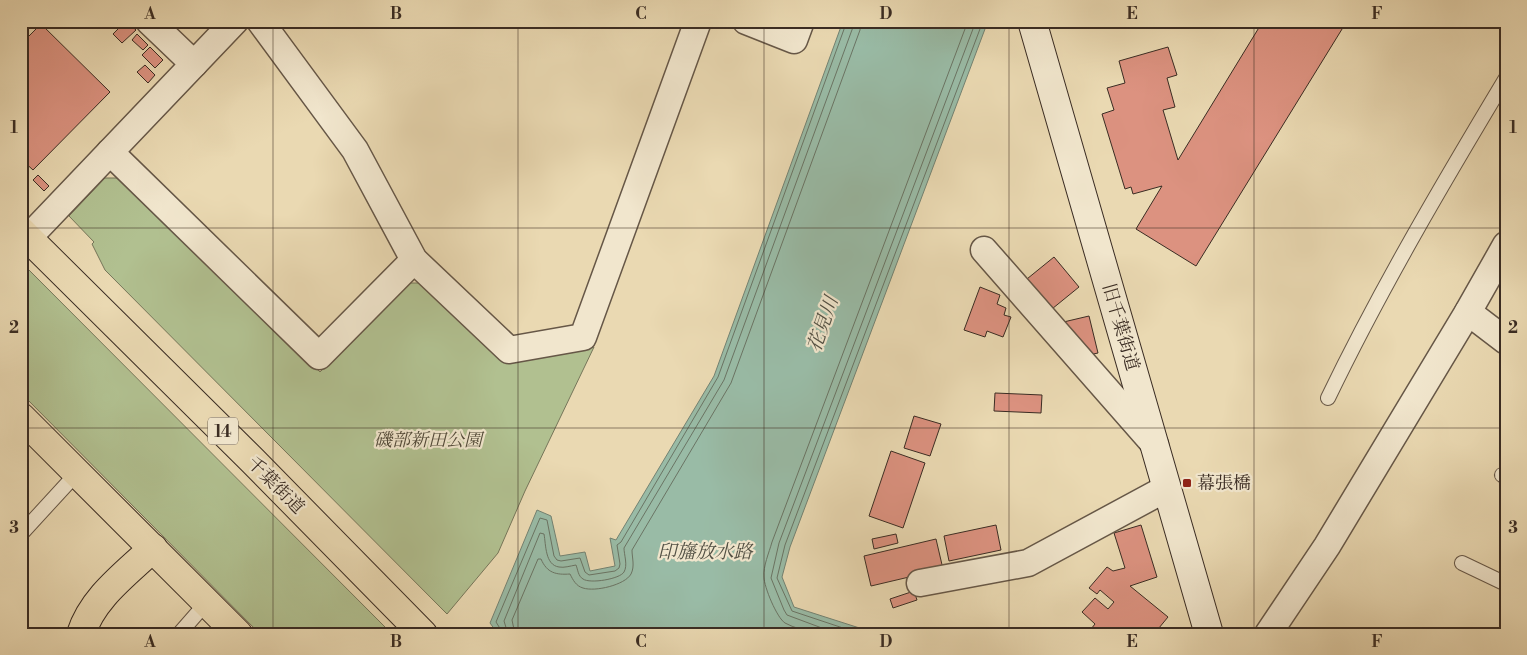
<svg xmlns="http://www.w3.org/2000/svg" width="1527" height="655" font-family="'Libre Bodoni','Noto Serif JP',serif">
  <rect width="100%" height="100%" fill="#ead9b2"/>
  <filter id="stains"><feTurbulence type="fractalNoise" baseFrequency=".004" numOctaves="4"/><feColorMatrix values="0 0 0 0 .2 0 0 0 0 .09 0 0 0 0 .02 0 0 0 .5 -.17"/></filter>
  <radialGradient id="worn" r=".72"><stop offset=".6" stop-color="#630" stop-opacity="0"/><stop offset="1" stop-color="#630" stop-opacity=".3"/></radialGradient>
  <g fill="#b1c090" stroke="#76765a">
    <path d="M105,178H119L320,372L408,283H422L505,363L594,347L525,491L498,553L447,614L105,270L92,244L94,242L69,216Z"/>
    <path d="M21,262L392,634H260L21,393Z"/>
  </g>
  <path fill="#99bba6" stroke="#738272" d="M843,21H988L790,547L782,577L794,607L872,632L871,634H498L490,623L537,510L551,516L560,556L585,552L590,571L615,566L610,538L616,540L714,376Z"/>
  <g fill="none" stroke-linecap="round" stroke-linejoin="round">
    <g stroke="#6a7464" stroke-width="1">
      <path d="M502,634L501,630L496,622L540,518L547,520L554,556L557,560L561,561L580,558L585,572L589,575L615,571L619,568L620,564L617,545L621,542L718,377L847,21"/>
      <path d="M508,634L504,621L540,533L544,534C546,545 545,565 559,567C564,568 570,566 576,565C578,570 578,576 583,579C590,584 620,579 624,572C628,565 624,555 624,548L724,380L853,27L854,21"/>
      <path d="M515,634L512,620L538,559H541C547,573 556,575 570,574C573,580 576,586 583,588C595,592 625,585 631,574C635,566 632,558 632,550L731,383L860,30L861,21"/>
      <path d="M815,634C805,630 794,628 785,623C777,618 764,587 764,577C763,566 769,553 772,542L968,21"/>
      <path d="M838,634L787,615L784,610L771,578L779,543L976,21"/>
      <path d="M861,634L792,611L777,578L785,545L983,21"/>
    </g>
  </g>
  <g fill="#dc9280" stroke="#3a2c23">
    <path d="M126,21L136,30L122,43L113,34Z"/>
    <path d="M1263,21H1347L1196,266L1136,229L1162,186L1133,194L1131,187L1125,189L1102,114L1114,110L1107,88L1125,83L1119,61L1168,47L1177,75L1167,78L1175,107L1163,110L1178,160Z"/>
    <path d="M41,24L110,92L33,170L21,159V44Z"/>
    <path d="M137,34L148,45L143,50L132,40Z"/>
    <path d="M150,47L163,60L155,68L142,55Z"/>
    <path d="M145,65L155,75L148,83L137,72Z"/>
    <path d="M38,175L49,186L44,191L33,180Z"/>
    <path d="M1054,257L1079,287L1047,313L1022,283Z"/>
    <path d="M980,287L1000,295L997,304L1006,308L1004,315L1011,317L1003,337L987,331L985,337L964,330Z"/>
    <path d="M1089,316L1098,353L1080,357L1055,324Z"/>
    <path d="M995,393L1042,395L1041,413L994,411Z"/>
    <path d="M914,416L941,424L930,456L904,448Z"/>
    <path d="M891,451L925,463L903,528L869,516Z"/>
    <path d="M996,525L1001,550L949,561L944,536Z"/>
    <path d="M1141,525L1157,577L1130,586L1168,617L1154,634H1087L1095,624L1082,612L1095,598L1108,609L1114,602L1100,590L1097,594L1089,588L1107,567L1113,571L1125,568L1114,533Z"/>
    <path d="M896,534L898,543L874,549L872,539Z"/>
    <path d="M936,539L943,569L871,586L864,556Z"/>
    <path d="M914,591L917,600L893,608L890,599Z"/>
  </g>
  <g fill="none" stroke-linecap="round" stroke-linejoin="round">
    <defs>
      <g id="lane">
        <path d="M1328,398C1381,288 1443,183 1506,78"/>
        <path d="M1502,475L1506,477"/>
        <path d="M21,534L77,473"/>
        <path d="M1462,563L1506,584"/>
        <path d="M179,634L207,602"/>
      </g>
      <g id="street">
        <path d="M149,21L194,64"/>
        <path d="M260,21L355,150L414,260L509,350L583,337L698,21"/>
        <path d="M746,21L794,40L801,21"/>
        <path d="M110,152L319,356L414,260"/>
        <path d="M28,238L235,21"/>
        <path d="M984,250L1155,445"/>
        <path d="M1468,312L1506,341"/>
        <path d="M920,583L1028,563L1167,488"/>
        <path d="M1268,634L1327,546L1468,312L1506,245"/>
      </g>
      <path id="secondary" d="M1032,21L1209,634"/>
      <g id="highway">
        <path d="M21,231L252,460L423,634"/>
        <path d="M21,417L238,634"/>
        <path d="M81,634C93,597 126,574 153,548"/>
      </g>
    </defs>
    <use href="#lane" stroke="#665747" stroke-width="16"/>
    <use href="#street" stroke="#665747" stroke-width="29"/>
    <use href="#secondary" stroke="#3a2c23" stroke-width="30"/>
    <use href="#highway" stroke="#3a2c23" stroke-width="30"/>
    <use href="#lane" stroke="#f1e6cd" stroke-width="14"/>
    <use href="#street" stroke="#f1e6cd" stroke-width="26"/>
    <use href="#secondary" stroke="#f1e6cd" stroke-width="28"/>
    <use href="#highway" stroke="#ead9b2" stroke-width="28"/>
  </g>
  <path fill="none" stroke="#3a2c23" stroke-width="1" stroke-opacity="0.55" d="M273,21V634M518,21V634M764,21V634M1009,21V634M1254,21V634M21,228H1506M21,428H1506"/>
  <rect fill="#8f2418" stroke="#f1e6cd" stroke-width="2" x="1182" y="478" width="10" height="10" rx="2.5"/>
  <g text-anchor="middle" stroke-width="4.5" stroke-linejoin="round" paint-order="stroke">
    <rect fill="#f1e6cd" stroke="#716456" stroke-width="1" x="208" y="417.5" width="30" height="27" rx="4"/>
    <g font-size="16" font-weight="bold" fill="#3a2c23">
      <text x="223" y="437">14</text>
    </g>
    <g font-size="18" fill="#3a2c23" stroke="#f1e6cd">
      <text transform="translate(1121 327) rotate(74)" y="6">旧千葉街道</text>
      <text transform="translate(276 485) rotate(45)" y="6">千葉街道</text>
    </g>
    <g font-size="18" font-style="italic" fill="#524a39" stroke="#f1e6cd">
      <text x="428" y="446">磯部新田公園</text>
    </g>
    <g font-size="18" fill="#3a2c23" stroke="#f1e6cd" text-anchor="start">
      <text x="1197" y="489">幕張橋</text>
    </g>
    <g font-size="19" font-style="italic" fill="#525044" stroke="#f1e6cd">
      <text transform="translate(822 324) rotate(-71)" y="7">花見川</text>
      <text x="705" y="558">印旛放水路</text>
    </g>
  </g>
  <rect width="1527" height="655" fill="none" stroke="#ead9b2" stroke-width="55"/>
  <rect x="28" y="28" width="1472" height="600" fill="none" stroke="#3a2c23" stroke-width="2"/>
  <g font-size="16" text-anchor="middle" font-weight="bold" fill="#3a2c23">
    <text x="150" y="19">A</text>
    <text x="396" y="19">B</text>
    <text x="641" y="19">C</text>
    <text x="886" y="19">D</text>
    <text x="1132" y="19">E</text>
    <text x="1377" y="19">F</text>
    <text x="14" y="133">1</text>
    <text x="1513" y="133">1</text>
    <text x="14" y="333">2</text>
    <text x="1513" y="333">2</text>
    <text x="14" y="533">3</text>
    <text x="1513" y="533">3</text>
    <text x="150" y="647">A</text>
    <text x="396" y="647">B</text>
    <text x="641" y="647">C</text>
    <text x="886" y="647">D</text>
    <text x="1132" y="647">E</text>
    <text x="1377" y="647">F</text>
  </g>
  <rect width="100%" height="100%" filter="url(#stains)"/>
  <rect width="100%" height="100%" fill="url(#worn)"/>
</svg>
